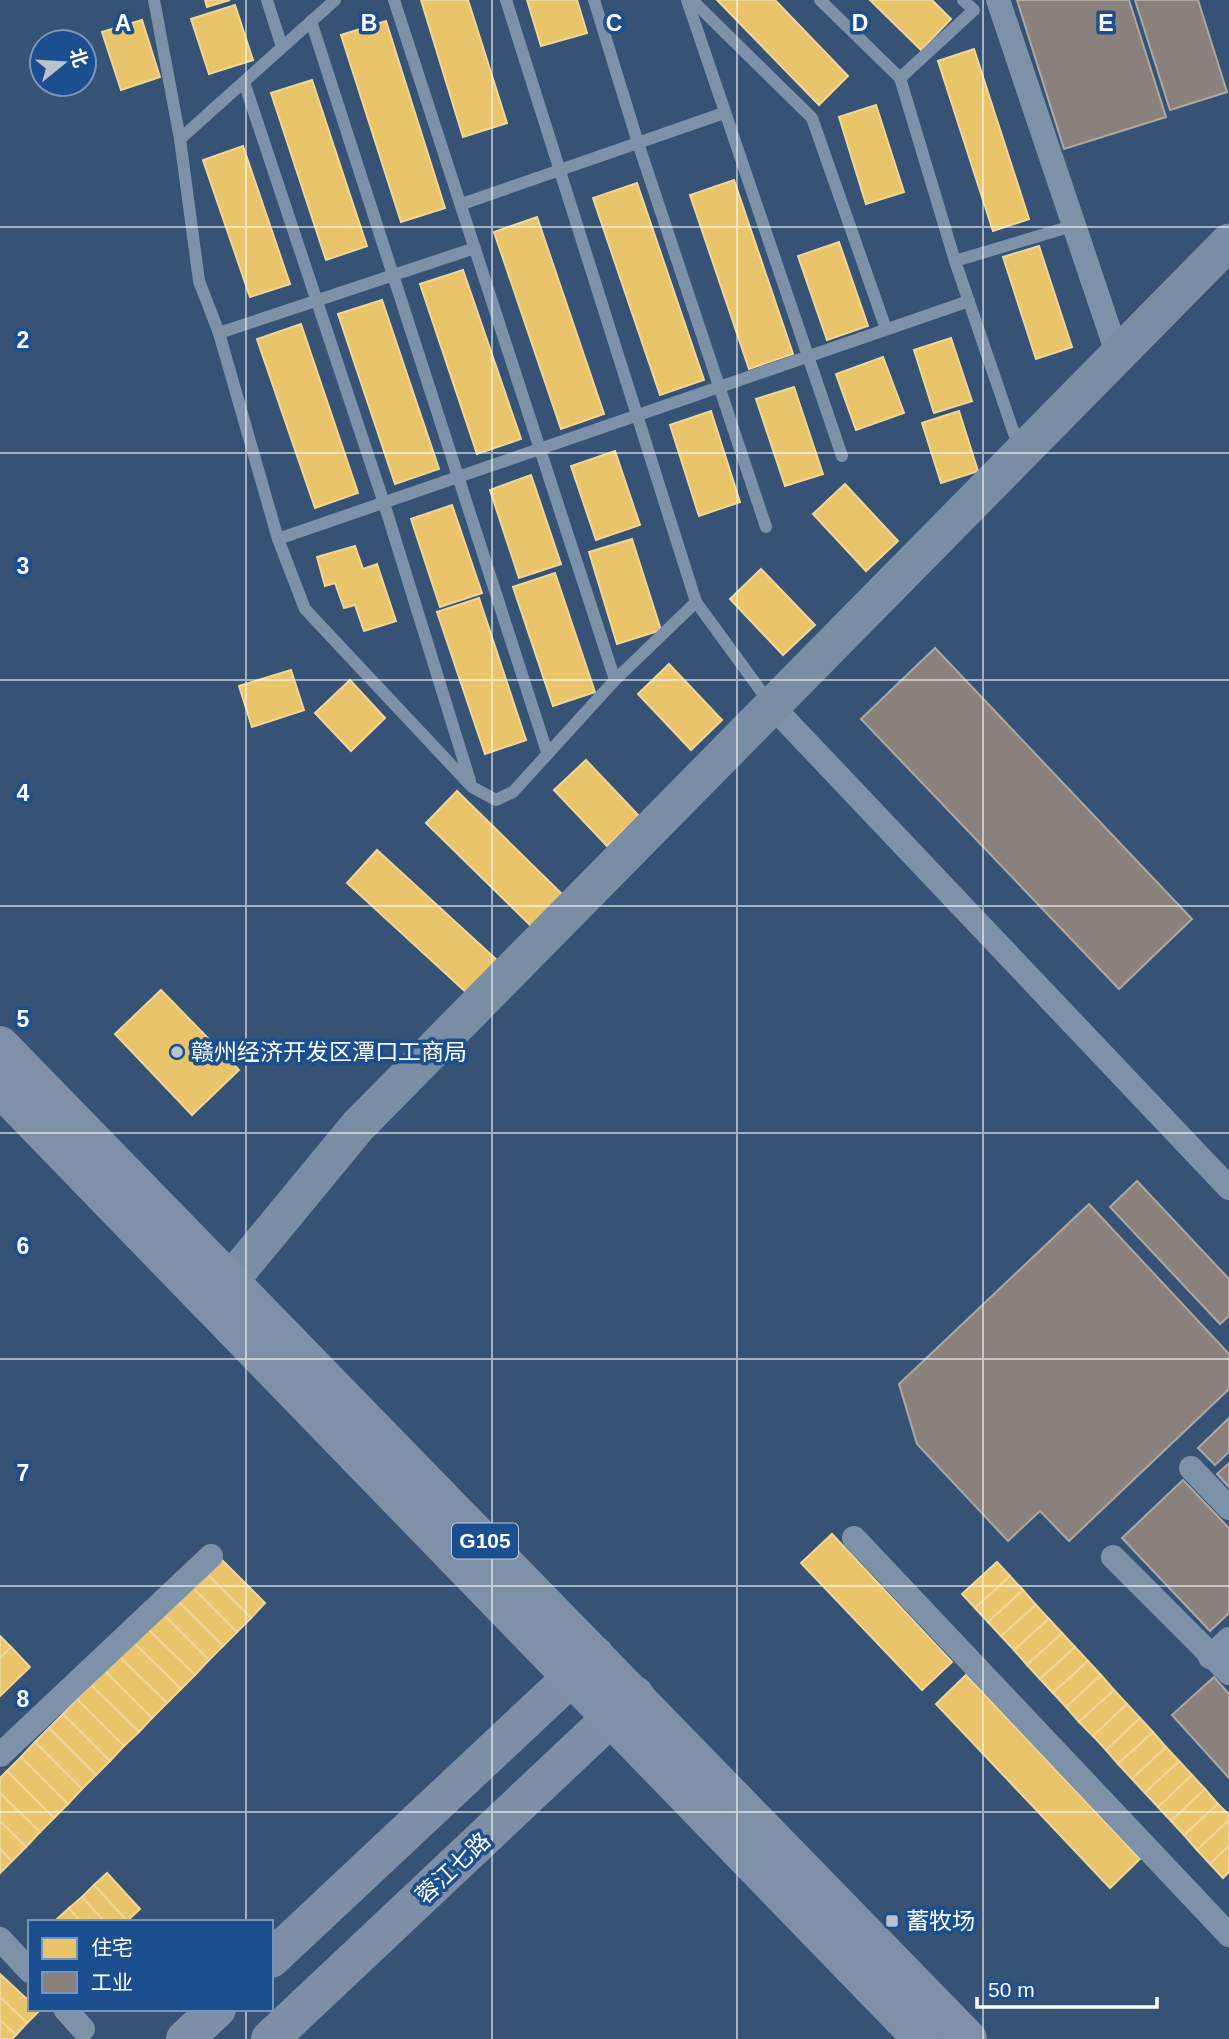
<svg xmlns="http://www.w3.org/2000/svg" width="1229" height="2039" font-family="Helvetica,'Noto Sans SC',sans-serif">
  <rect width="100%" height="100%" fill="#365274"/>
  <g fill="#e9c46a" stroke="#f0d697" stroke-width="2">
    <path d="M205,0H230L207,7Z"/>
    <path d="M421,0H468L507,123L463,137Z"/>
    <path d="M527,0H577L587,33L541,46Z"/>
    <path d="M717,0H775L848,76L819,105Z"/>
    <path d="M870,0H932L951,19L921,50Z"/>
    <path d="M235,5L253,60L209,74L191,19Z"/>
    <path d="M142,20L160,77L121,90L102,32Z"/>
    <path d="M386,21L445,208L401,222L341,35Z"/>
    <path d="M974,49L1029,219L993,231L938,61Z"/>
    <path d="M312,80L367,246L326,260L271,93Z"/>
    <path d="M876,105L904,192L866,204L839,117Z"/>
    <path d="M243,146L290,284L250,297L203,160Z"/>
    <path d="M734,180L793,354L749,369L690,195Z"/>
    <path d="M637,183L704,380L660,395L593,198Z"/>
    <path d="M537,217L604,414L561,429L494,232Z"/>
    <path d="M839,242L868,326L827,340L798,256Z"/>
    <path d="M1039,246L1072,347L1036,359L1003,257Z"/>
    <path d="M463,270L521,439L477,454L420,284Z"/>
    <path d="M382,300L439,469L395,484L338,314Z"/>
    <path d="M301,324L358,493L315,508L257,339Z"/>
    <path d="M951,338L972,401L934,413L914,350Z"/>
    <path d="M883,357L904,413L856,430L836,374Z"/>
    <path d="M794,387L823,474L785,486L756,399Z"/>
    <path d="M711,411L740,502L699,516L670,425Z"/>
    <path d="M959,411L978,471L941,483L922,423Z"/>
    <path d="M615,451L640,525L596,540L571,466Z"/>
    <path d="M531,475L561,564L519,578L490,490Z"/>
    <path d="M845,484L898,541L866,571L813,514Z"/>
    <path d="M452,505L482,593L440,607L411,519Z"/>
    <path d="M632,539L661,630L617,644L589,552Z"/>
    <path d="M355,546L363,569L377,564L396,621L364,631L355,605L344,608L335,583L325,586L317,557Z"/>
    <path d="M761,569L815,625L783,655L730,599Z"/>
    <path d="M555,573L595,692L553,706L513,587Z"/>
    <path d="M479,598L526,740L485,754L437,612Z"/>
    <path d="M669,664L722,720L691,750L638,694Z"/>
    <path d="M291,670L304,710L252,727L239,686Z"/>
    <path d="M350,680L385,718L351,751L315,713Z"/>
    <path d="M586,760L639,816L607,846L554,790Z"/>
    <path d="M457,791L564,896L533,928L426,823Z"/>
    <path d="M377,850L498,961L468,994L347,883Z"/>
    <path d="M161,990L239,1070L192,1115L115,1034Z"/>
    <path d="M832,1534L952,1662L922,1690L801,1563Z"/>
    <path d="M218,1556L265,1603L251,1618L204,1571Z"/>
    <path d="M997,1562L1010,1576L975,1608L962,1594Z"/>
    <path d="M204,1571L251,1618L237,1632L190,1585Z"/>
    <path d="M1010,1576L1023,1590L988,1622L975,1608Z"/>
    <path d="M190,1585L237,1632L223,1646L176,1599Z"/>
    <path d="M1023,1590L1036,1605L1001,1636L988,1622Z"/>
    <path d="M176,1599L223,1646L209,1660L162,1613Z"/>
    <path d="M1036,1605L1049,1619L1014,1650L1001,1636Z"/>
    <path d="M162,1613L209,1660L195,1675L147,1628Z"/>
    <path d="M1049,1619L1062,1633L1027,1665L1014,1650Z"/>
    <path d="M147,1628L195,1675L181,1689L133,1642Z"/>
    <path d="M1062,1633L1075,1647L1040,1679L1027,1665Z"/>
    <path d="M0,1636L11,1647L0,1658Z"/>
    <path d="M133,1642L181,1689L167,1703L119,1656Z"/>
    <path d="M11,1647L30,1667L0,1696V1658Z"/>
    <path d="M1075,1647L1088,1661L1053,1693L1040,1679Z"/>
    <path d="M119,1656L167,1703L152,1718L105,1671Z"/>
    <path d="M1088,1661L1101,1675L1066,1707L1053,1693Z"/>
    <path d="M105,1671L152,1718L139,1732L91,1685Z"/>
    <path d="M966,1675L1140,1859L1110,1888L936,1704Z"/>
    <path d="M1101,1675L1114,1690L1079,1722L1066,1707Z"/>
    <path d="M91,1685L139,1732L124,1746L77,1699Z"/>
    <path d="M1114,1690L1127,1704L1093,1736L1079,1722Z"/>
    <path d="M77,1699L124,1746L110,1761L63,1714Z"/>
    <path d="M1127,1704L1140,1718L1106,1750L1093,1736Z"/>
    <path d="M63,1714L110,1761L96,1775L49,1728Z"/>
    <path d="M1140,1718L1153,1732L1118,1764L1106,1750Z"/>
    <path d="M49,1728L96,1775L82,1789L35,1742Z"/>
    <path d="M1153,1732L1166,1747L1132,1779L1118,1764Z"/>
    <path d="M35,1742L82,1789L68,1804L21,1757Z"/>
    <path d="M1166,1747L1179,1761L1145,1793L1132,1779Z"/>
    <path d="M21,1757L68,1804L54,1818L7,1771Z"/>
    <path d="M1179,1761L1192,1775L1158,1807L1145,1793Z"/>
    <path d="M7,1771L54,1818L40,1832L0,1793V1778Z"/>
    <path d="M1192,1775L1205,1789L1171,1821L1158,1807Z"/>
    <path d="M1205,1789L1218,1804L1184,1835L1171,1821Z"/>
    <path d="M0,1793L40,1832L26,1847L0,1821Z"/>
    <path d="M1218,1804L1229,1815V1820L1197,1850L1184,1835Z"/>
    <path d="M1229,1820V1846L1210,1864L1197,1850Z"/>
    <path d="M0,1821L26,1847L12,1861L0,1849Z"/>
    <path d="M1229,1846V1872L1223,1878L1210,1864Z"/>
    <path d="M0,1849L12,1861L0,1873Z"/>
    <path d="M107,1873L140,1909L127,1921L94,1885Z"/>
    <path d="M94,1885L127,1921L126,1922H105L82,1897Z"/>
    <path d="M82,1897L105,1922H81L69,1908Z"/>
    <path d="M69,1908L81,1922L56,1920Z"/>
    <path d="M0,1974L30,2002V2009L39,2011L27,2023L0,1997Z"/>
    <path d="M0,1997L27,2023L16,2035L0,2020Z"/>
    <path d="M0,2020L16,2035L12,2039H0Z"/>
  </g>
  <g fill="#8a817c" stroke="#ada7a3" stroke-width="2">
    <path d="M1017,0H1129L1166,117L1064,149Z"/>
    <path d="M1135,0H1198L1227,92L1170,110Z"/>
    <path d="M935,648L1192,919L1119,989L861,719Z"/>
    <path d="M1137,1181L1229,1279V1316L1220,1324L1110,1207Z"/>
    <path d="M1089,1204L1229,1354V1389L1069,1541L1040,1511L1008,1541L917,1444L899,1384Z"/>
    <path d="M1229,1418V1452L1215,1465L1198,1448Z"/>
    <path d="M1229,1463V1487L1217,1474Z"/>
    <path d="M1183,1480L1229,1528V1613L1210,1631L1122,1538Z"/>
    <path d="M1214,1677L1229,1694V1778L1172,1715Z"/>
  </g>
  <g fill="none" stroke-linecap="round" stroke-linejoin="round">
    <g stroke="#7d92a8" stroke-width="12">
      <path d="M154,0L180,139L199,281L219,333L278,539L305,609L472,787L496,800L513,792L615,680L696,602"/>
      <path d="M267,0L282,47"/>
      <path d="M394,0L615,680"/>
      <path d="M506,0L696,602L769,702"/>
      <path d="M594,0L638,143L766,527"/>
      <path d="M687,0L842,456"/>
      <path d="M692,0L812,118L886,329"/>
      <path d="M820,0L900,78L955,261L1019,448"/>
      <path d="M311,21L547,752"/>
      <path d="M900,78L974,10L963,0"/>
      <path d="M244,82L384,503L470,781"/>
      <path d="M180,139L335,0"/>
      <path d="M462,204L724,113"/>
      <path d="M955,261L1072,226"/>
      <path d="M219,333L475,248"/>
      <path d="M278,539L969,301"/>
    </g>
    <g stroke="#7d92a8" stroke-width="24">
      <path d="M998,0L1118,356"/>
      <path d="M773,707L1229,1188"/>
      <path d="M1191,1468L1229,1508"/>
      <path d="M854,1538L1229,1935"/>
      <path d="M1113,1557L1229,1673"/>
      <path d="M1210,1657L1229,1639"/>
      <path d="M0,1755L211,1556"/>
      <path d="M0,1939L30,1971"/>
      <path d="M65,2009L83,2029"/>
    </g>
    <path stroke="#798da4" stroke-width="37" d="M231,1280L358,1126L1229,242"/>
    <g stroke="#7d8ea7" stroke-width="38">
      <path d="M271,1959L595,1655"/>
      <path d="M185,2039L217,2009"/>
      <path d="M270,2039L635,1695"/>
    </g>
    <g stroke="#7e90a7" stroke-width="38">
      <path d="M0,1045L968,2039"/>
      <path d="M0,1088L922,2039"/>
    </g>
  </g>
  <path fill="none" stroke="#fff" stroke-width="2" stroke-opacity="0.55" d="M246,0V1922M492,0V2039M737,0V2039M983,0V2039M0,227H1229M0,453H1229M0,680H1229M0,906H1229M0,1133H1229M0,1359H1229M0,1586H1229M0,1812H1229M246,2009V2039"/>
  <g fill="#b9c2ce" stroke="#1b4f8f" stroke-width="2.5">
    <circle cx="177" cy="1052" r="7"/>
    <rect x="885" y="1914" width="14" height="14" rx="3.5"/>
  </g>
  <g text-anchor="middle" stroke-width="7" stroke-linejoin="round" paint-order="stroke">
    <rect fill="#1b4f8f" stroke="#bbcadd" stroke-width="2" x="452" y="1523.5" width="66" height="35" rx="5"/>
    <g font-size="21" font-weight="bold" fill="#fff">
      <text x="485" y="1548">G105</text>
    </g>
    <g font-size="23" fill="#fff" stroke="#1b4f8f" text-anchor="start">
      <text x="191" y="1060">赣州经济开发区潭口工商局</text>
      <text x="906" y="1929">蓄牧场</text>
    </g>
    <g font-size="23" fill="#fff" stroke="#1b4f8f">
      <text transform="translate(453 1868) rotate(-43)" y="8">蓉江七路</text>
    </g>
  </g>
  <g font-size="23" text-anchor="middle" font-weight="bold" fill="#fff" stroke="#1b4f8f" stroke-width="7" stroke-linejoin="round" paint-order="stroke">
    <text x="123" y="31">A</text>
    <text x="369" y="31">B</text>
    <text x="614" y="31">C</text>
    <text x="860" y="31">D</text>
    <text x="1106" y="31">E</text>
    <text x="23" y="348">2</text>
    <text x="23" y="574">3</text>
    <text x="23" y="801">4</text>
    <text x="23" y="1027">5</text>
    <text x="23" y="1254">6</text>
    <text x="23" y="1481">7</text>
    <text x="23" y="1707">8</text>
  </g>
  <rect x="28" y="1920" width="245" height="91" fill="#1b4f8f" stroke="#7695bc" stroke-width="2"/>
  <rect x="42" y="1938" width="35" height="21" fill="#e9c46a" stroke="#7695bc" stroke-width="2"/>
  <text x="91" y="1955" font-size="21" fill="#ffffff">住宅</text>
  <rect x="42" y="1972" width="35" height="21" fill="#8a817c" stroke="#7695bc" stroke-width="2"/>
  <text x="91" y="1990" font-size="21" fill="#ffffff">工业</text>
  <g transform="translate(63 63) rotate(72)"><circle r="33" fill="#1b4f8f" stroke="#7695bc" stroke-width="2"/>
  <path d="M0-5L12 26L0 18L-12 26Z" fill="#b9c2ce"/>
  <text y="-10" font-size="19" font-weight="bold" text-anchor="middle" fill="#ffffff">北</text>
  </g>
  <path d="M977 1997v10h180v-10" fill="none" stroke="#ffffff" stroke-width="3.5"/>
  <text x="988" y="1997" font-size="21" fill="#ffffff" stroke="#1b4f8f" stroke-width="5" paint-order="stroke">50 m</text>
</svg>
